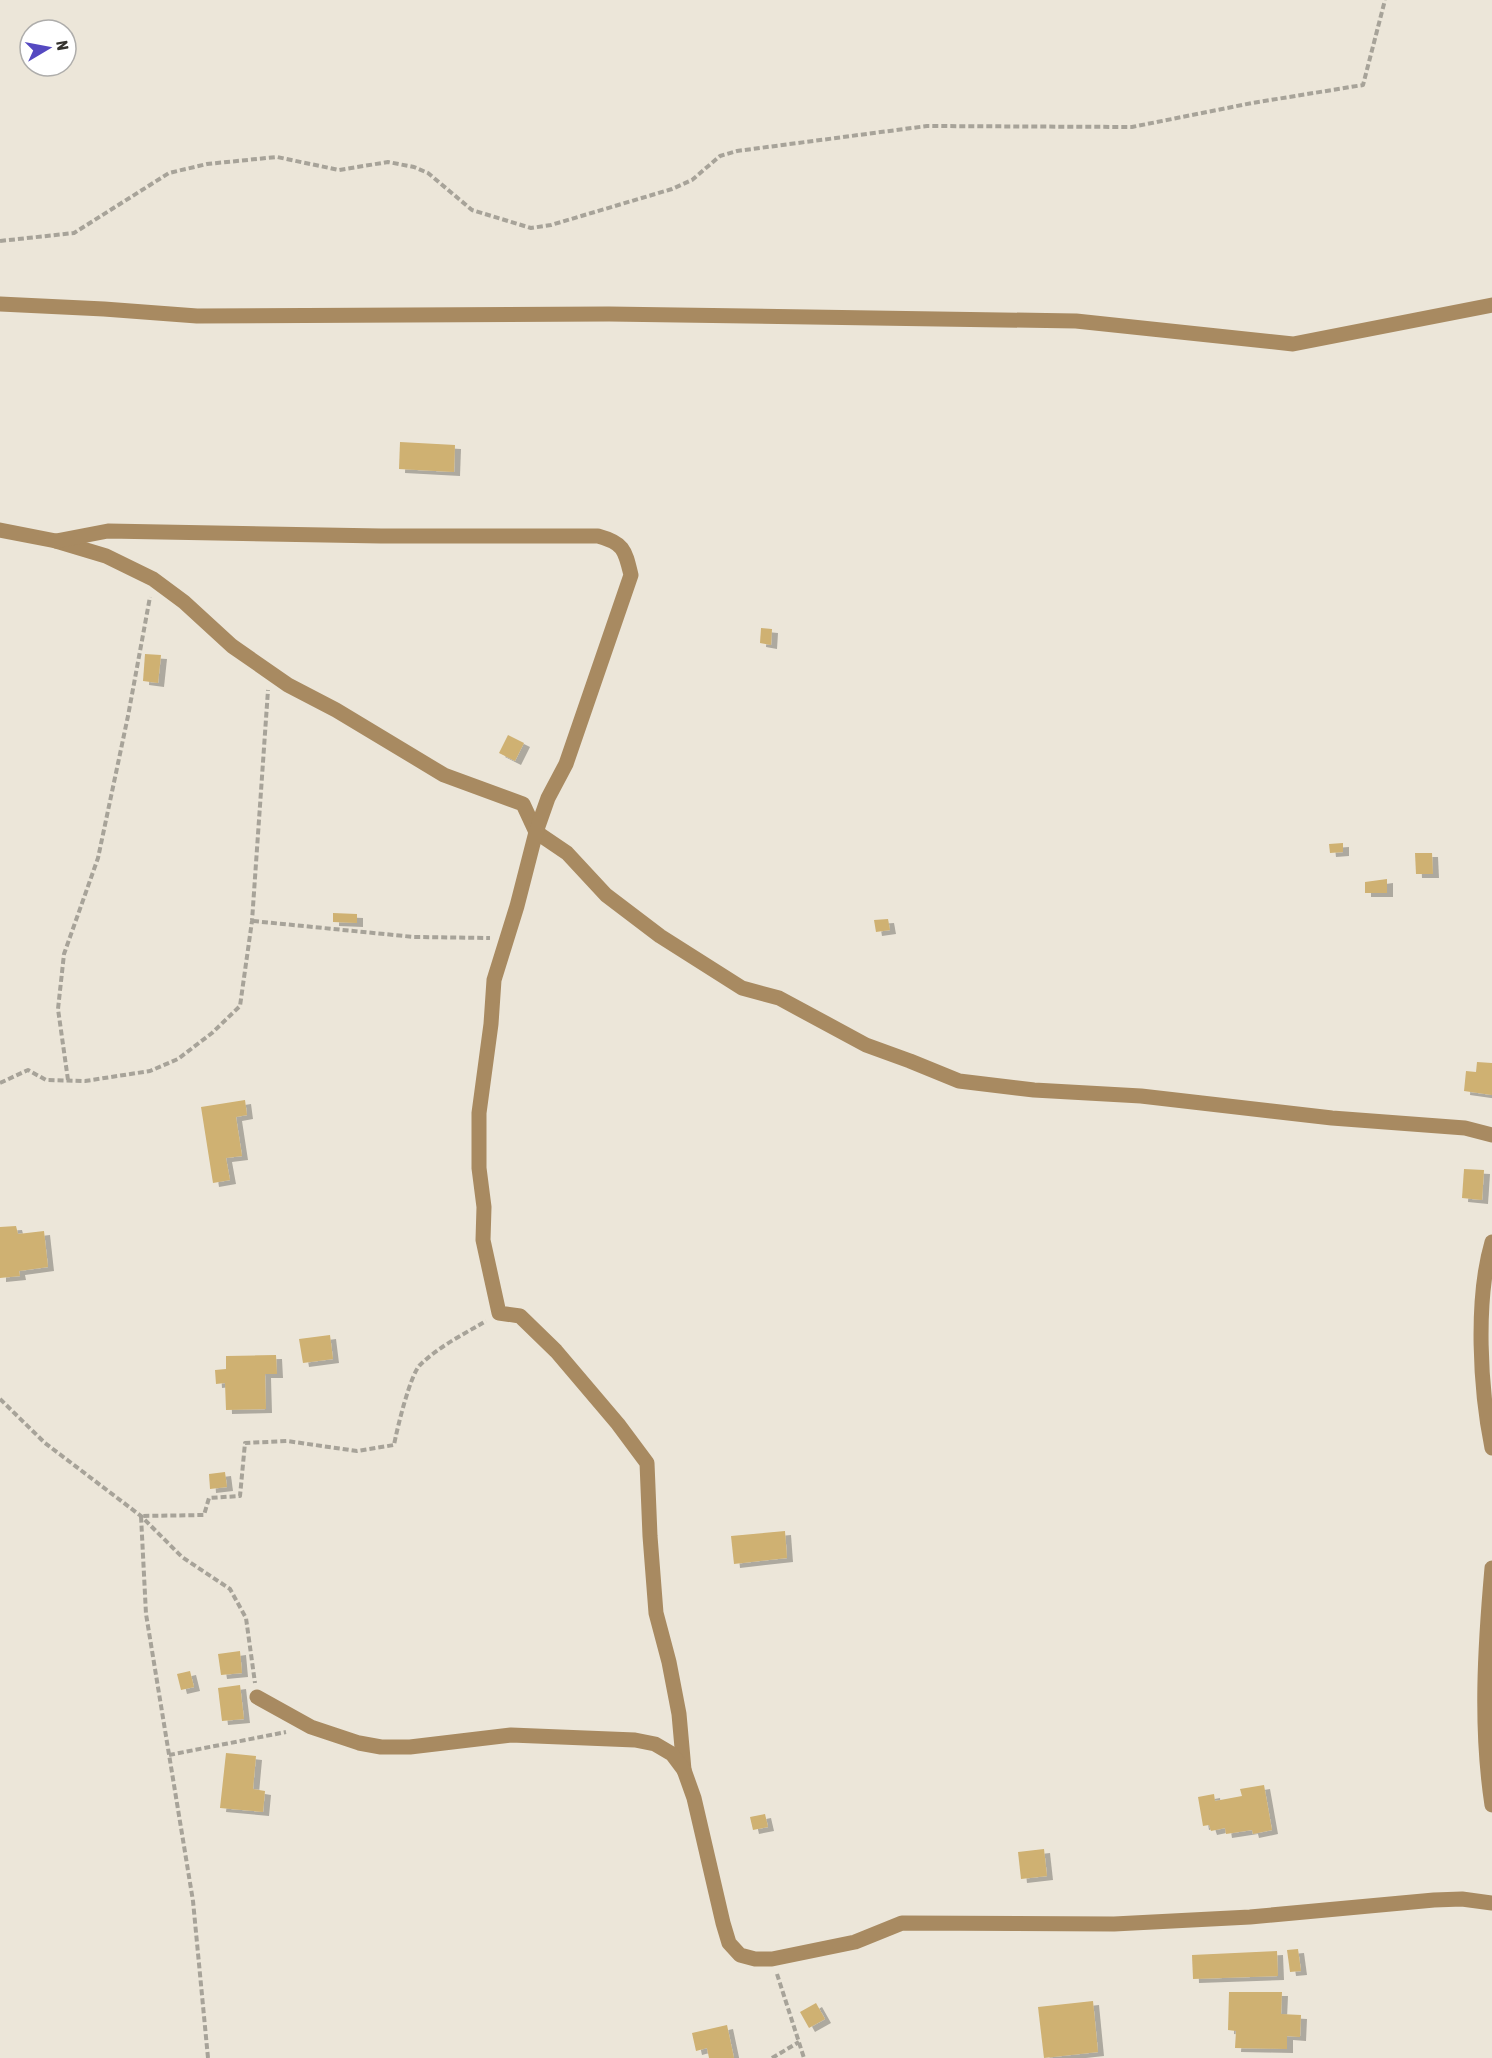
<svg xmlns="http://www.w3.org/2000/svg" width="1492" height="2058" font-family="'Asap Condensed',sans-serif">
  <defs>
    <filter id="shadow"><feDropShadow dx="6" dy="4" stdDeviation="0" flood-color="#0004"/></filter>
  </defs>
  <rect width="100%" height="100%" fill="#ece6d9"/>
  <g fill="#cfb172" filter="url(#shadow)">
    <path d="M400,442L455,445L454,472L399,469Z"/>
    <path d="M761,628L772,629L771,645L760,643Z"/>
    <path d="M145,654L161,655L158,683L143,681Z"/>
    <path d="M508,735L524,743L515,761L499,753Z"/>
    <path d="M1343,843V852L1330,853L1329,844Z"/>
    <path d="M1415,853H1432L1433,874H1416Z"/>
    <path d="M1387,879V893H1365V882Z"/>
    <path d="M333,913L357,914V923L333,922Z"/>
    <path d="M888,919L890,930L876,932L874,920Z"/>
    <path d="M1477,1062L1492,1063V1095L1464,1091L1466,1071L1476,1072Z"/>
    <path d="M245,1100L247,1115L236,1117L242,1156L226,1158L230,1180L213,1183L201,1107Z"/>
    <path d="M1464,1169L1484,1170L1482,1200L1462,1198Z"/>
    <path d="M16,1226L18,1234L44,1231L48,1267L19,1271L20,1276L0,1278V1227Z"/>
    <path d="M330,1335L333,1359L303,1363L299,1339Z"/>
    <path d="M276,1355L277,1374H265L266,1409L226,1410L225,1383L216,1384L215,1370L226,1369V1356Z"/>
    <path d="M225,1472L227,1487L210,1489L209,1474Z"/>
    <path d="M785,1531L787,1558L734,1564L731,1536Z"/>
    <path d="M240,1651L242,1673L221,1675L218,1654Z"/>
    <path d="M190,1671L194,1687L181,1690L177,1674Z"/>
    <path d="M240,1685L244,1719L222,1721L218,1688Z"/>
    <path d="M226,1753L256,1756L253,1789L265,1791L263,1812L220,1808Z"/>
    <path d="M1264,1785L1272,1830L1253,1834L1252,1830L1226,1834L1225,1828L1211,1831L1209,1825L1203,1826L1198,1797L1214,1794L1215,1801L1242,1796L1240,1789Z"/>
    <path d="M765,1814L768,1827L753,1830L750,1817Z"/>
    <path d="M1044,1849L1047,1876L1021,1879L1018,1852Z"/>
    <path d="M1298,1949L1301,1971L1290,1972L1287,1950Z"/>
    <path d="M1277,1951L1278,1976L1193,1979L1192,1955Z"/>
    <path d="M1229,1992H1282L1281,2014L1301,2015L1300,2037L1287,2036V2049L1235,2048L1236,2031L1228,2030Z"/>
    <path d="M1093,2001L1098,2052L1044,2058L1038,2007Z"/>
    <path d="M816,2003L825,2019L809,2028L800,2012Z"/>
    <path d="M727,2025L734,2058H709L707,2048L696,2051L692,2033Z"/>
  </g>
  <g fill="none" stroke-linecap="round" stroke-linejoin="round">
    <g stroke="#a7a399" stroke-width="4" stroke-dasharray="6 3" stroke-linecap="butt">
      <path d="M0,241L74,233L169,173L207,164L277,157L339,170L388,162L414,167L428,173L472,210L531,228L551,225L672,189L692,180L720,156L737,151L927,126L1132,127L1252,103L1363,85L1385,0"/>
      <path d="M253,921L414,937L490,938"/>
      <path d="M68,1080L58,1009L64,954L98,858L128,716L150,597"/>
      <path d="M0,1083L28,1070L46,1080L85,1081L150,1071L178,1059L212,1033L240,1006L252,921L268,690"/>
      <path d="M0,1399L45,1443L141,1516L182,1557L230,1589L246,1618L255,1683"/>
      <path d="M169,1755L286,1732"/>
      <path d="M777,1974L804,2058"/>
      <path d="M208,2058L193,1901L146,1614L141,1516L204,1515L209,1498L240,1496L245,1443L287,1441L357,1451L394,1445C397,1429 410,1375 420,1365C438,1347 464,1334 486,1321"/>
      <path d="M772,2058L799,2042"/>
    </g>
    <g stroke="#a88a61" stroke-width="15">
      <path d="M0,304L104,309L197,316L609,314L1076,321L1293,344L1492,305"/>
      <path d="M0,530L56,541L106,556L153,579L184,602L232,646L288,685L336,710L444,775L523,804L536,832L567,853L606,895L660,936L742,988L779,998L866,1045L910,1061L959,1081L1034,1090L1141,1096L1332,1118L1465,1128L1492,1135"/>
      <path d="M56,541L108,531L381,536H598C624,543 625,550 631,575L566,764L548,798L536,832L517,906L494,980L491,1024L479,1113V1168L484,1207L483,1240L499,1313L520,1316L556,1351L618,1424L647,1463L650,1536L656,1613L669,1662L679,1714L684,1770"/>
      <path d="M1492,1242C1475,1300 1480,1389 1492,1448"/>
      <path d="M1492,1568C1485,1647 1480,1727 1492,1805"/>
      <path d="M257,1697L311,1727L359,1743L381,1747H410L511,1735L635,1740L655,1744L672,1754L684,1770L694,1798L723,1923L729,1943L740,1955L755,1959H772L855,1942L902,1923L1114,1924L1250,1917L1434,1900L1462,1899L1492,1903"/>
    </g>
  </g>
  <g transform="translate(48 48) rotate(80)"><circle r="28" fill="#ffffff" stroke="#aeadab" stroke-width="1.5"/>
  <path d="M0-4.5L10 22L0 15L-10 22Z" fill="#5549c1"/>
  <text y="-9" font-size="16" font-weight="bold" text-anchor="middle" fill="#35332e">N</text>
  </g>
</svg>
